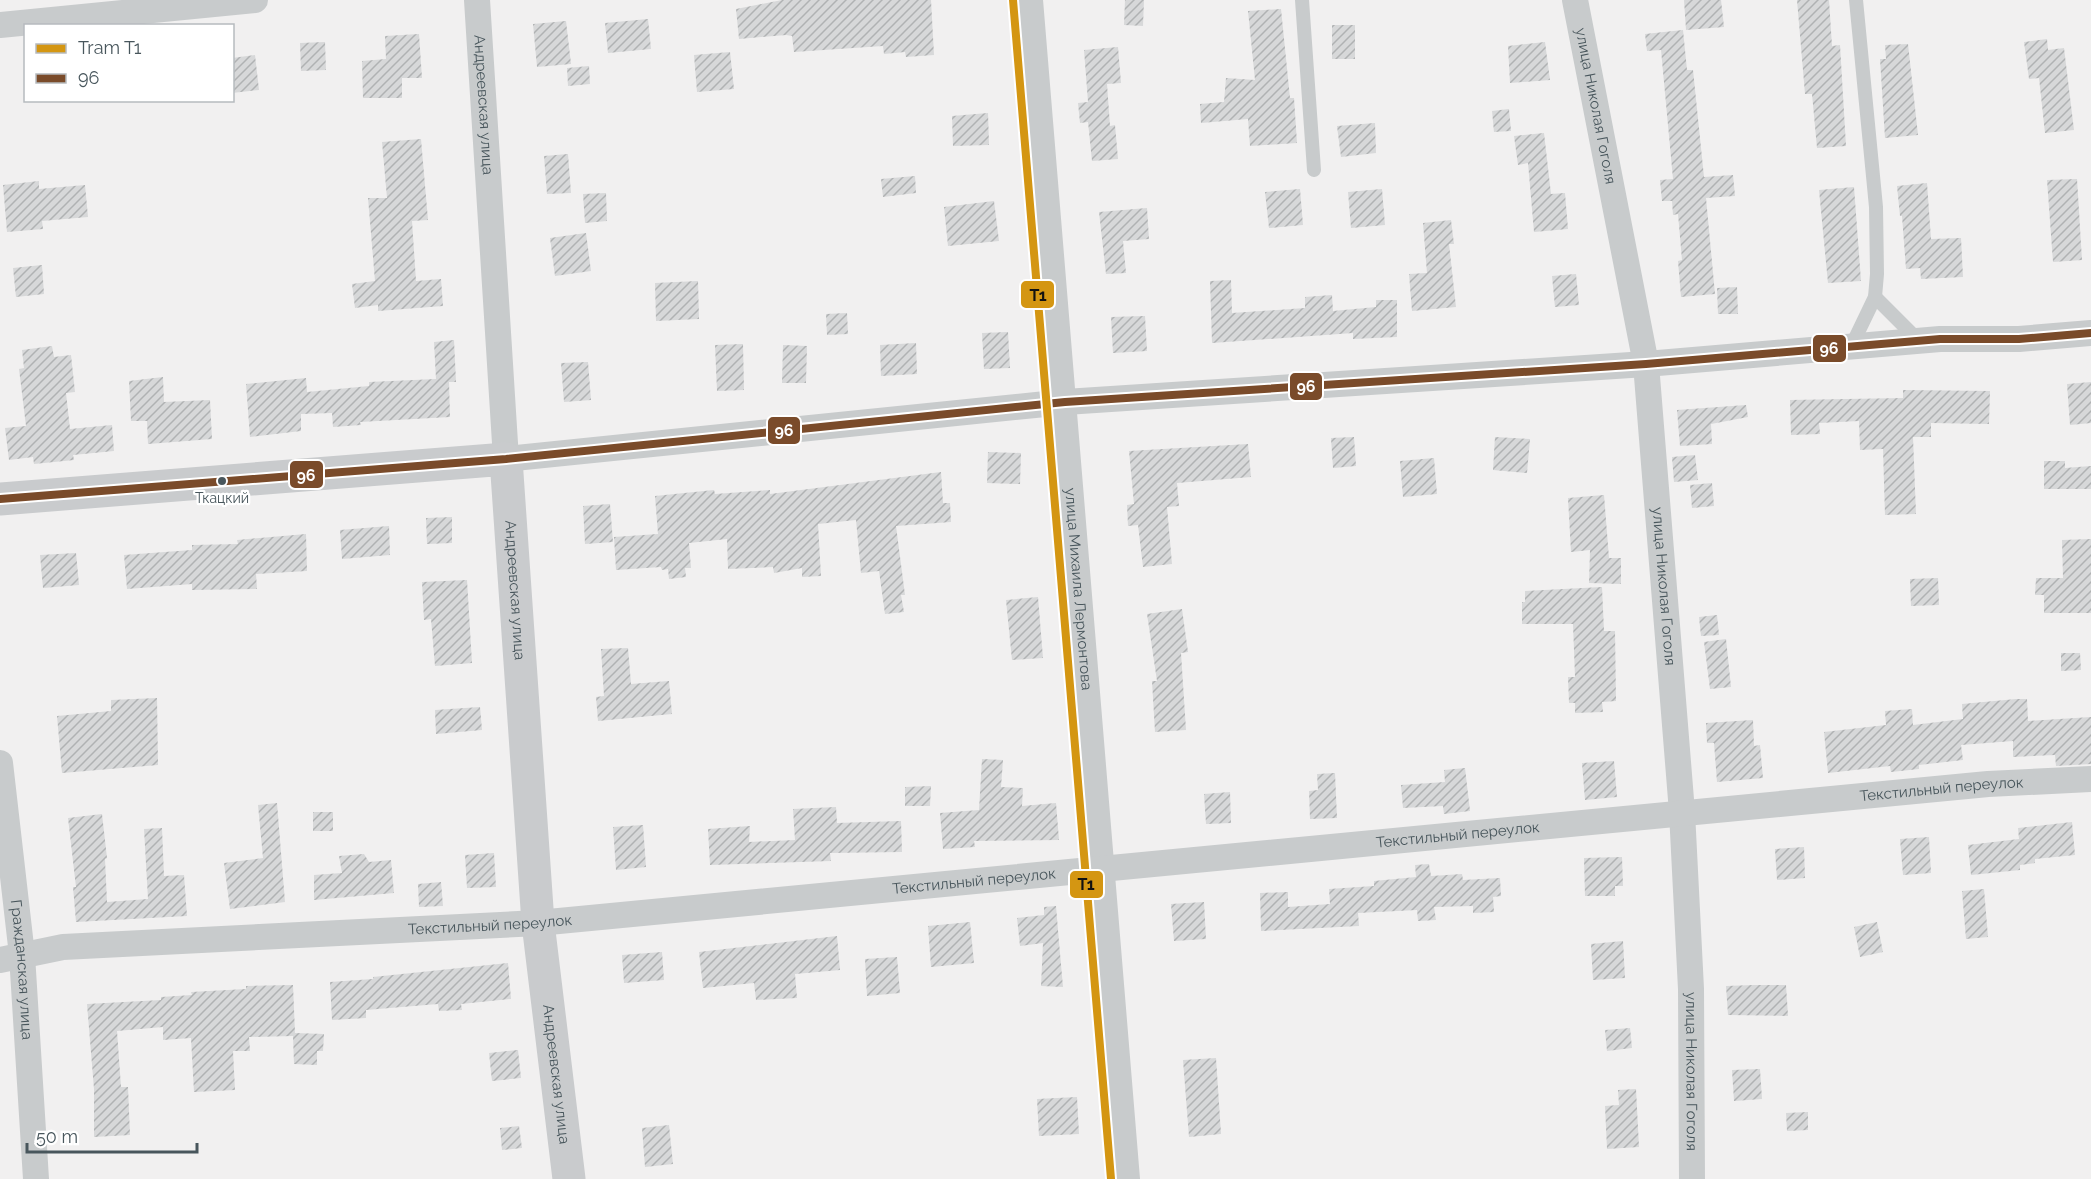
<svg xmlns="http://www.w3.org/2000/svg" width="2091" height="1179" font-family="Raleway,sans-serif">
  <defs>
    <pattern id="building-hatch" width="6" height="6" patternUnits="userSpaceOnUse" patternTransform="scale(1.5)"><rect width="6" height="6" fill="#d7d8d9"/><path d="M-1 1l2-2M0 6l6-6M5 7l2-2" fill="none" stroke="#b0b2b3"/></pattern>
  </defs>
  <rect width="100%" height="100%" fill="#f1f0f0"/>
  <g fill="url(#building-hatch)">
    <path d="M782,0H931L934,55L906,57L905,52L884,54L883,46L794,52L792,36L786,35L739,39L736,9Z"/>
    <path d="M1125,0H1144L1143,26L1124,25Z"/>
    <path d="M1684,0H1721L1724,27L1686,30Z"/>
    <path d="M1797,0H1829L1832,46L1840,45L1846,146L1817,148L1812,94H1805Z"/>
    <path d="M1281,9L1290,98H1294L1297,143L1250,146L1248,119L1201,123L1200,104L1224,102L1226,78L1255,80L1248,11Z"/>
    <path d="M648,19L651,49L608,53L605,23Z"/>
    <path d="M566,21L571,64L537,67L533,24Z"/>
    <rect x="1332" y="25" width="23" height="34"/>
    <path d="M1683,30L1687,70H1693L1704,177L1733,175L1735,196L1706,198L1715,294L1681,297L1678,261L1682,260L1678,214L1673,215L1672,201H1662L1660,180L1673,179L1661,50L1647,51L1645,34Z"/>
    <path d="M419,34L422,78H402V98H363L362,61L386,59L385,36Z"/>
    <path d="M2047,39L2048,50L2064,48L2074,130L2045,133L2039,78L2029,79L2024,42Z"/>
    <path d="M325,42L326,70L301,71L300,43Z"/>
    <path d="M1545,42L1550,80L1510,83L1508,46Z"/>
    <path d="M1908,44L1918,135L1885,138L1880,59H1886L1885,45Z"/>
    <path d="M1118,47L1121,83L1107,84L1110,126L1115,125L1118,159L1092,161L1088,122L1080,123L1078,103L1088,102L1084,50Z"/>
    <path d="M730,52L734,89L697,92L694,55Z"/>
    <path d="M255,55L259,90L232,93V58Z"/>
    <path d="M589,66L590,84L568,86L567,68Z"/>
    <path d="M1509,109L1511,131L1494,132L1492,111Z"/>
    <path d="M988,113L989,145L953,146L952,116Z"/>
    <path d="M1375,123L1376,153L1341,157L1337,126Z"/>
    <path d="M1544,133L1551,194L1565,193L1568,229L1534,232L1528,163L1518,165L1514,136Z"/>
    <path d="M421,139L428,220L412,221L416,281L441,279L443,306L378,311V305L355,308L352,284L375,281L368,198H387L382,142Z"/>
    <path d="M568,154L571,193L547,194L544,156Z"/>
    <path d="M915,176L916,193L883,197L881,179Z"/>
    <path d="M2077,179L2082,260L2053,262L2047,180Z"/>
    <path d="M39,181V189L85,185L88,217L42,221L43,229L7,232L3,185Z"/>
    <path d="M1927,183L1931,239L1961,238L1963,277L1921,279L1920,268L1906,269L1902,216H1900L1897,186Z"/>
    <path d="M1854,187L1861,281L1828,283L1819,190Z"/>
    <path d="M1300,189L1303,225L1269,228L1265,192Z"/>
    <path d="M1382,189L1385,225L1351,228L1348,192Z"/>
    <path d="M606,193L607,221L585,223L583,194Z"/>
    <path d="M994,201L999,241L948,246L944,207Z"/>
    <path d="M1147,208L1149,239L1123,241L1126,273L1106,274L1099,212Z"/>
    <path d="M1451,220L1454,244H1449L1456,307L1412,311L1409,274L1427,273L1423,223Z"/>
    <path d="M586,233L591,271L555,276L550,238Z"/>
    <path d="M42,265L44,294L16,297L13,268Z"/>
    <path d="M1576,274L1579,305L1555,307L1552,276Z"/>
    <path d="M1231,280L1232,313L1305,308V297L1332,295L1333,311L1376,307V300H1397V337L1353,339V333L1212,343L1210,281Z"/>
    <path d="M698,281L699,319L656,321L655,283Z"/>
    <path d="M1737,287L1738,314H1718L1717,288Z"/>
    <path d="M847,313L848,334L827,335L826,314Z"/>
    <path d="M1145,316L1147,351L1113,353L1111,317Z"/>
    <path d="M1008,332L1010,368L984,369L982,333Z"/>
    <path d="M454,340L456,382H449L450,417L360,422L361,425L333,427L332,413L301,414V431L250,437L246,384L306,378L307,392L369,386V382L436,379L434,342Z"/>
    <path d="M916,343L917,374L881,376L880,345Z"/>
    <path d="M743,344L744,390L717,391L715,345Z"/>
    <path d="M783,345L807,346L806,383H782Z"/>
    <path d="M52,346L54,357L71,355L75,392L66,393L70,429L112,425L114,451L73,455L74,460L34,464L33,457L9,460L5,428L26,426L19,369L24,368L22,350Z"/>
    <path d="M588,362L591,400L564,402L561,363Z"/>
    <path d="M163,377L164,402L210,400L212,439L148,444L147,421H131L129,381Z"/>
    <path d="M2091,382V423L2070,425L2067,384Z"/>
    <path d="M1903,390L1990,391L1989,424L1931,423V437H1913L1916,514L1885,515L1883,449L1860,450L1859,421L1819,423L1820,434L1791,435L1790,400L1903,398Z"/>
    <path d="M1746,405L1748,417L1711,424L1712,444L1680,446L1677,410Z"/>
    <path d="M1354,437L1356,466L1333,468L1331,438Z"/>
    <path d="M1495,437L1530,439L1527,473L1493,470Z"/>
    <path d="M1248,444L1251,477L1177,483L1179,506L1167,507L1172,564L1143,567L1138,525L1128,526L1127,505L1134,504L1129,451Z"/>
    <path d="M988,452L1021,453L1020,484L987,483Z"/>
    <path d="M1695,455L1698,480L1674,482L1672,457Z"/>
    <path d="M1434,458L1437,494L1403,497L1400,461Z"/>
    <path d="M2044,461H2065V468L2091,466V489H2044Z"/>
    <path d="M941,472L943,503H950L951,522L896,526L905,595H901L904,612L885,614L879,571L861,573L856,520L818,524L821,576L802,577V568L774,573L773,567L728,569L727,539L689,543L691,568H685L686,577L669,579L668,569L662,570L661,567L616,570L614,537L658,534L655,496L714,490L715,494L770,490V494Z"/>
    <path d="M1712,483L1714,506L1692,508L1690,485Z"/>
    <path d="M1604,495L1609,558H1621V584L1589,583L1590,550L1571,552L1568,498Z"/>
    <path d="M610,504L613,542L585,544L583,506Z"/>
    <path d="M452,517V543L427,544L426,518Z"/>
    <path d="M389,526L390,555L342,559L340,530Z"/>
    <path d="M306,534L307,571L256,574L257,589L192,590V584L127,589L124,555L192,550V545L238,544L237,540Z"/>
    <path d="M2091,539V613H2044V595H2035L2036,578H2063L2062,540Z"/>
    <path d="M76,553L79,585L43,588L40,555Z"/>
    <path d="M1938,578L1939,605L1911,606L1910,579Z"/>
    <path d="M467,580L472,663L435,666L431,619L424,620L422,582Z"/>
    <path d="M1602,587L1604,631H1615L1616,701L1602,702L1603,712L1575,713V703H1569L1568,677H1575L1573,624H1522V602H1525V591Z"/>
    <path d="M1038,597L1043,658L1012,660L1006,600Z"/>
    <path d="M1182,609L1188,652L1181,653L1186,730L1155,732L1152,681H1157L1147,614Z"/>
    <path d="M1717,615L1719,635L1701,636L1699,617Z"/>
    <path d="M1726,639L1731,687L1710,689L1704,642Z"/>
    <path d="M628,648L631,684L669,681L672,714L598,721L596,697L604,696L601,649Z"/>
    <path d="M2061,653H2080L2081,670L2061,671Z"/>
    <path d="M157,698L158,765L62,773L57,716L111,711V700Z"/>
    <path d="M2016,699H2027L2028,721L2091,717V764L2056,766L2055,755L2013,757V741L1961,745L1963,760L1919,765V769L1891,772L1890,766L1828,773L1824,732L1886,725L1885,711L1912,709L1913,725L1963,719L1962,704Z"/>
    <path d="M480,707L482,730L436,734L435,710Z"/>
    <path d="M1753,720L1754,746L1760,745L1763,778L1717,782L1714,743H1707L1706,723Z"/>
    <path d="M982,759L1003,760L1001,787L1023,788L1022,806L1056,803L1059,840L974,841L975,847L943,849L940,813L979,810Z"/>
    <path d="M1614,761L1617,797L1585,800L1582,763Z"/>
    <path d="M1465,768L1470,811L1444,814L1443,806L1403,808L1401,785L1445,782L1444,770Z"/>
    <path d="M1335,773L1337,818L1310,819L1309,791L1318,790L1317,774Z"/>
    <path d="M931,786L930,806H905V787Z"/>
    <path d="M1230,792L1231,823L1206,824L1204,794Z"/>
    <path d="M277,803L285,902L230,909L224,863L263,858L258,805Z"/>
    <path d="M836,807L837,823L901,821L902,852L830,853L831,861L710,865L708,829L750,826L749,842L795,840L793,809Z"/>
    <rect x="313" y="812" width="20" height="19"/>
    <path d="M102,814L107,858L105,859L107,902L148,899L144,829L162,828L164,876L184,875L187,916L76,922L73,887H76L68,818Z"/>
    <path d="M2072,822L2075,855L2035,859V863L2020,865V870L1971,875L1968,845L2019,839L2018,828Z"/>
    <path d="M643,825L646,867L616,870L613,827Z"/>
    <path d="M1929,837L1931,873L1903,875L1900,839Z"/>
    <path d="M1804,847L1805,878L1777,880L1775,849Z"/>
    <path d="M494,853L496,887L467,888L465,855Z"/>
    <path d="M364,854L369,862L391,860L394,893L314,900V875L342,873L339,856Z"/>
    <path d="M1622,857L1623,886H1615V896H1585L1584,858Z"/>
    <path d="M1429,864L1431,876L1462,874L1463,880L1500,878L1501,896L1493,897L1494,912L1473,913V906L1434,907L1436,920L1418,921L1417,910L1358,913L1359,926L1261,931L1260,893L1288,892V907L1330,904L1329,889L1374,886V881L1416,877L1415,865Z"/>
    <path d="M441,882L443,906L419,907L418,884Z"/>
    <path d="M1984,889L1988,937L1966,939L1962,891Z"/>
    <path d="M1204,902L1206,939L1174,941L1171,904Z"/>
    <path d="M1056,906L1059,942L1063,987L1041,986L1043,943L1020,946L1017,918L1044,915V907Z"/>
    <path d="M970,922L974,963L931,967L928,926Z"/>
    <path d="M1877,922L1883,952L1860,957L1854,927Z"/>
    <path d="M837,936L840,970L795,974L797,998L756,1000L754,983L703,988L699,952Z"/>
    <path d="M1623,941L1625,978L1593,980L1591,944Z"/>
    <path d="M662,952L664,980L624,983L622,955Z"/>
    <path d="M897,957L900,993L867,996L865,959Z"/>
    <path d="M508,963L511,999L461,1004L462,1010L439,1011L438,1004L366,1010V1018L332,1020L330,982L373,979V977Z"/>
    <path d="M293,985L295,1033L324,1034L323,1051H317V1065L294,1064L293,1036L249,1037L250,1051H233L235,1090L194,1092L191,1038L163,1040V1027L117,1031L121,1087H128L130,1135L94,1137V1089L87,1004L161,1000V997L192,995L191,992L246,989V986Z"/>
    <path d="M1754,985H1786L1788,1016L1728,1015L1726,986Z"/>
    <path d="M1630,1028L1632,1048L1607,1051L1605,1030Z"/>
    <path d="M518,1050L521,1078L492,1081L489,1053Z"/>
    <path d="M1216,1058L1221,1134L1189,1137L1183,1060Z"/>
    <path d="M1760,1069L1762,1099L1734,1101L1732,1070Z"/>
    <path d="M1636,1089L1639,1147L1607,1149L1605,1106L1619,1105L1618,1090Z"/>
    <path d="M1077,1097L1079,1134L1039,1136L1037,1099Z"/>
    <path d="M1808,1112V1130L1787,1131L1786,1113Z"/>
    <path d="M669,1125L673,1164L645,1167L642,1128Z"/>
    <path d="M519,1126L522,1148L502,1150L500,1128Z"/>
  </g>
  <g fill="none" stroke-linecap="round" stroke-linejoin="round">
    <g stroke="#c8cbcc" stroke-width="14">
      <path d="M1302,0L1314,170"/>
      <path d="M1875,297L1919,341"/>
      <path d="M1851,347L1875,297L1877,274L1876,207L1856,0"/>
    </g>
    <g stroke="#c8cbcc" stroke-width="26">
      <path id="s1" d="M477,0L506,459L1065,402L1646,364L1940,339H2019L2091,333"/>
      <path id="s2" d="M1030,0L1127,1179"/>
      <path id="s3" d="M1575,0L1646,364L1682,812L1691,989L1692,1179"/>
      <path d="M0,25L255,0"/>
      <path id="s4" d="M0,763L22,955L36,1179"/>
      <path id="s5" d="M0,960L63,947L538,923L1988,784L2091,779"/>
    </g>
    <path stroke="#c9cbcd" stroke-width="33" id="s6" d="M0,499L506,459L538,923L569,1179"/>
    <defs>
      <path id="bus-1" d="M0,499L506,459L1065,402L1646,364L1940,339H2019L2091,333"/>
    </defs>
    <use href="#bus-1" stroke="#fff" stroke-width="12"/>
    <use href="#bus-1" stroke="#7a4b2a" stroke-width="8"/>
    <defs>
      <path id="tram-1" d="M1013,0L1111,1179"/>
    </defs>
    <use href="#tram-1" stroke="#fff" stroke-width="12"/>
    <use href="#tram-1" stroke="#d49612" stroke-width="8"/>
  </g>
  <circle fill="#48565c" stroke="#fff" stroke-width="2" cx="222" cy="481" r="5"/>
  <g text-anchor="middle" stroke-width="4.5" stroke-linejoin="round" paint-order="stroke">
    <g font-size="14" fill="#48565c" stroke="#fff">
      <text x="222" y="503">Ткацкий</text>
    </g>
    <g font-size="15" fill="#48565c" stroke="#fff">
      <text dy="5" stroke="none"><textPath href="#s1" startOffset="105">Андреевская улица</textPath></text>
      <text dy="5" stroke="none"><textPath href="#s3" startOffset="108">улица Николая Гоголя</textPath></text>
      <text dy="5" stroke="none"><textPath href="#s3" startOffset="594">улица Николая Гоголя</textPath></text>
      <text dy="5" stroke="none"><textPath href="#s2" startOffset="591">улица Михаила Лермонтова</textPath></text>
      <text dy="5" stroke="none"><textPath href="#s6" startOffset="639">Андреевская улица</textPath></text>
      <text dy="5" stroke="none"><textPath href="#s5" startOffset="1950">Текстильный переулок</textPath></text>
      <text dy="5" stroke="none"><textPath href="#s5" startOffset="1464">Текстильный переулок</textPath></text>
      <text dy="5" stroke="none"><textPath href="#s5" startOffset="978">Текстильный переулок</textPath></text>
      <text dy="5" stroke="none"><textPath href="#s5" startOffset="492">Текстильный переулок</textPath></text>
      <text dy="5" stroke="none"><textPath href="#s4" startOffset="208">Гражданская улица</textPath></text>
      <text dy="5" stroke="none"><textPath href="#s3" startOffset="1080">улица Николая Гоголя</textPath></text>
      <text dy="5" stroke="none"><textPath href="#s6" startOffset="1125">Андреевская улица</textPath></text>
    </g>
  </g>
  <g stroke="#fff" stroke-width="2">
    <rect x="1020" y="280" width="35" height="29" rx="6" fill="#d49612"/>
    <rect x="1812" y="334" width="35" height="29" rx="6" fill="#7a4b2a"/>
    <rect x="1289" y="372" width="34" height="29" rx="6" fill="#7a4b2a"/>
    <rect x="767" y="416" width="34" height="29" rx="6" fill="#7a4b2a"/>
    <rect x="289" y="460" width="35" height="29" rx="6" fill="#7a4b2a"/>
    <rect x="1069" y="870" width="35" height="29" rx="6" fill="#d49612"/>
  </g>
  <g font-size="16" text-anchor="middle" font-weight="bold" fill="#fff">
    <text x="1829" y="354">96</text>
    <text x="1306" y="392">96</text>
    <text x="784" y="436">96</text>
    <text x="306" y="481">96</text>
  </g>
  <g font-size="16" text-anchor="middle" font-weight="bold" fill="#111">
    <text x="1038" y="301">T1</text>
    <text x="1086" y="890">T1</text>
  </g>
  <rect x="24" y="24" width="210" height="78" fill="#ffffff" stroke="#b6bbbe" stroke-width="1.5"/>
  <rect x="36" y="44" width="30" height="9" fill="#d49612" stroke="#b6bbbe" stroke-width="1.5"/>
  <text x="78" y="54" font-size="18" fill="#48565c">Tram T1</text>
  <rect x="36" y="74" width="30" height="9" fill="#7a4b2a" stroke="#b6bbbe" stroke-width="1.5"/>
  <text x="78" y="84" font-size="18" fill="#48565c">96</text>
  <path d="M27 1143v9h170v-9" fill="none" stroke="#48565c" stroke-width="3"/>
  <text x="36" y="1143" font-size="18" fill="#48565c" stroke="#ffffff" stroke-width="4.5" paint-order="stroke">50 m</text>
</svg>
